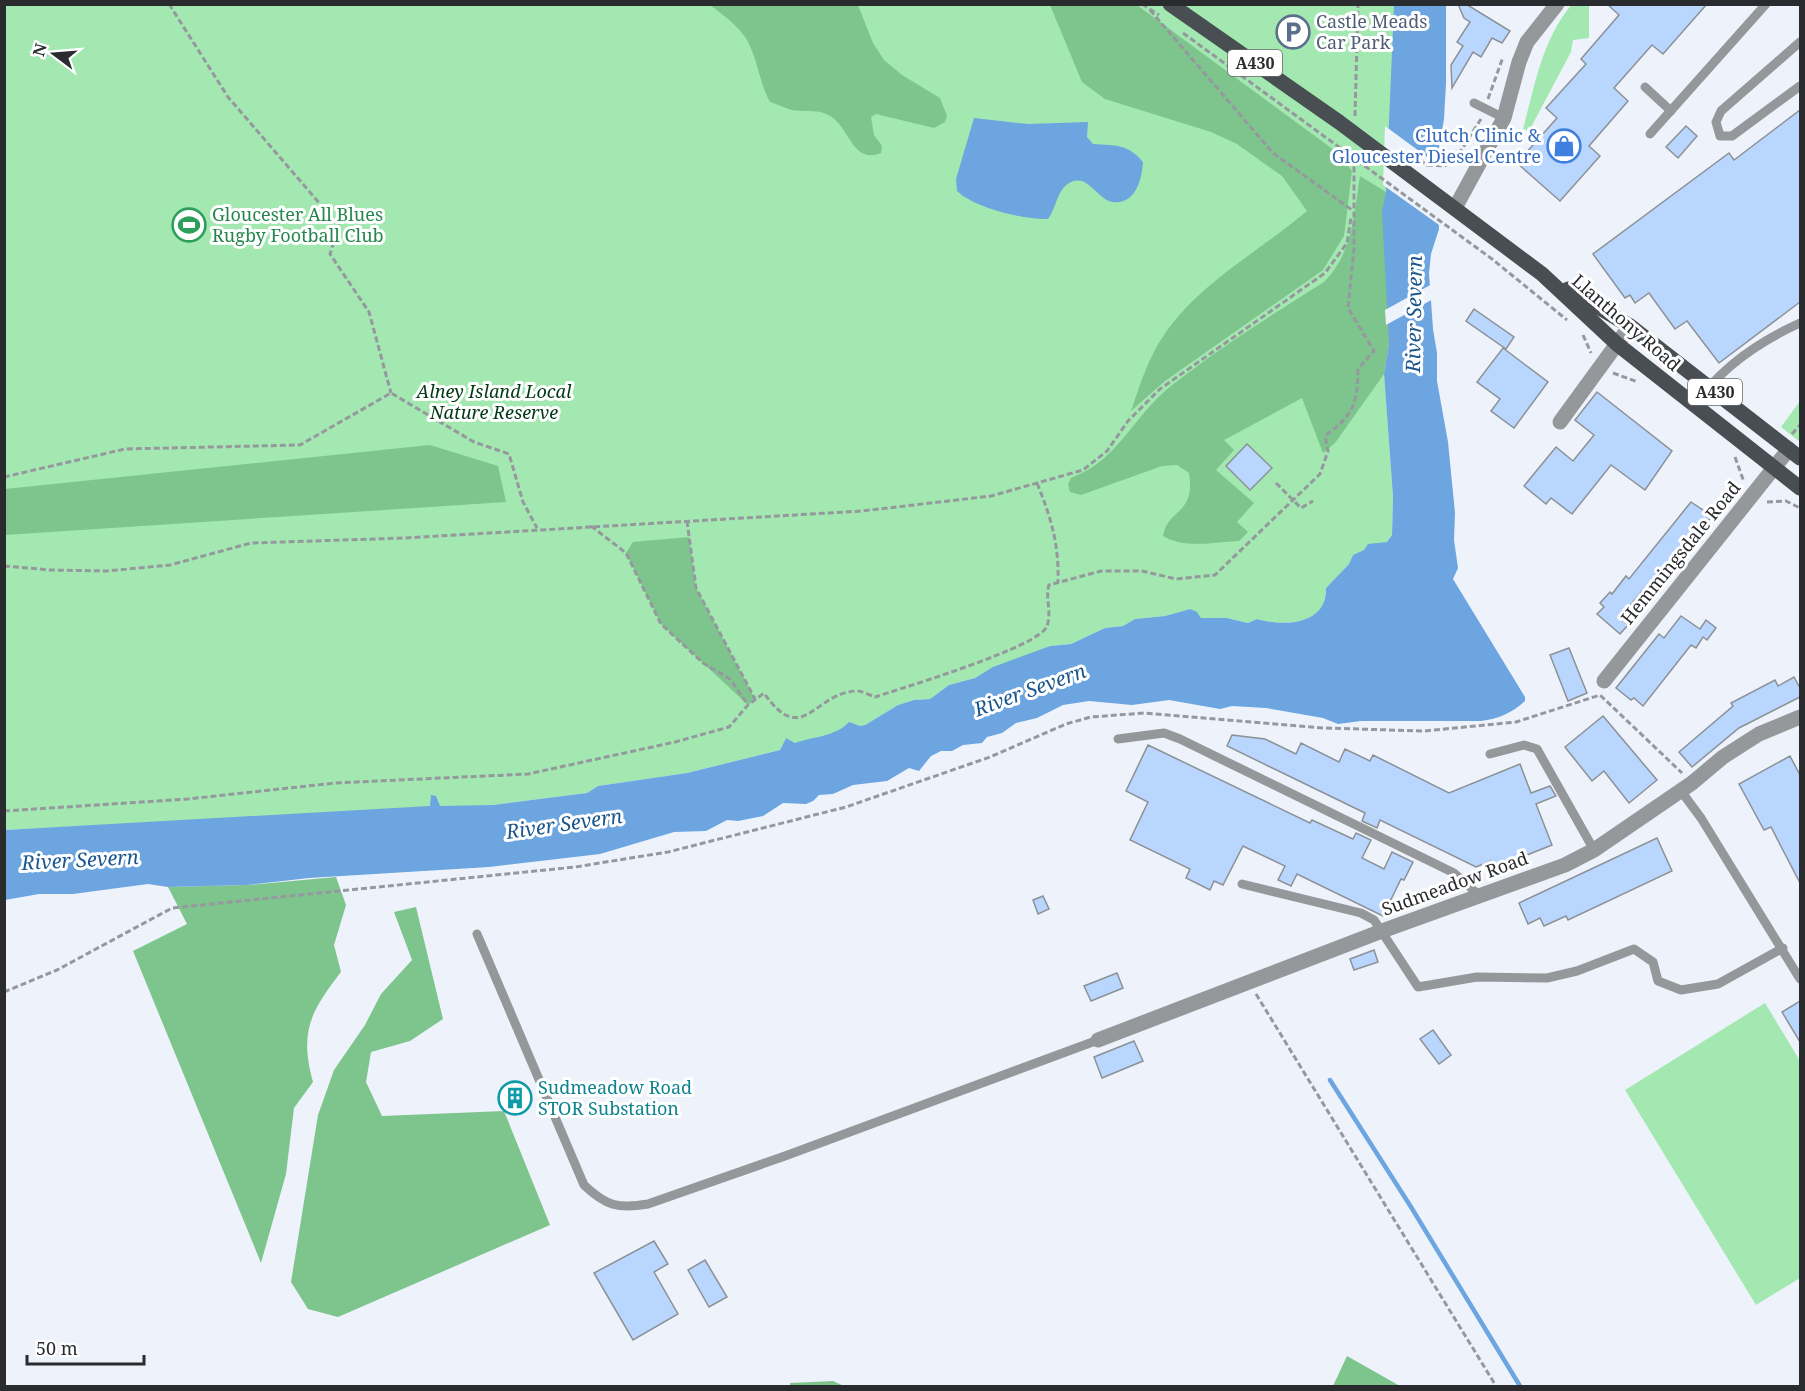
<svg xmlns="http://www.w3.org/2000/svg" width="1805" height="1391" font-family="'Noto Serif',serif">
  <rect width="100%" height="100%" fill="#eef3fb"/>
  <g fill="#a2e8b0">
    <path d="M1572,4L1589,5V38L1573,40L1571,52L1529,131L1523,129C1535,85 1542,40 1572,4Z"/>
    <path d="M5,5H1395L1389,344L1384,374L1393,497L1392,535L1387,542L1353,555L1349,564L1326,588C1327,625 1284,627 1257,619L1248,623L1227,618H1201L1190,609L1165,616L1135,619L1123,626L1105,628L1071,644L1050,646L989,670L975,678L949,685L930,699L914,700L898,705L865,725L795,743L786,738L780,750L687,773L598,786L587,793L493,805L5,830Z"/>
    <path d="M1800,401V442L1781,427Z"/>
    <path d="M1765,1003L1800,1061V1278L1756,1305L1625,1090Z"/>
  </g>
  <g fill="#7ec48d">
    <path d="M710,5H858L873,43L884,60L902,75L940,98L947,116L945,122L934,128L876,114L871,117L874,135L882,146L881,153C854,164 850,131 833,118C821,108 807,113 792,110C785,108 777,104 770,102C759,82 758,60 747,40C739,26 723,15 710,5Z"/>
    <path d="M1050,5H1137L1338,153L1352,171L1344,236L1323,270L1165,381L1131,411C1140,385 1148,358 1164,335C1199,283 1260,251 1307,211L1282,176L1237,144L1211,132L1105,99L1082,82Z"/>
    <path d="M1360,176L1386,192L1389,344L1384,374L1335,443L1323,453L1302,398L1224,440L1234,450L1216,470L1254,503L1237,522L1248,532L1239,541C1217,542 1183,549 1163,536C1167,509 1196,515 1189,473L1177,465L1162,466L1081,495L1070,492L1068,484L1071,478C1119,460 1132,417 1171,386C1219,348 1273,314 1324,282C1353,253 1354,214 1360,176Z"/>
    <path d="M430,445L498,466L506,502L5,535V489Z"/>
    <path d="M689,537L696,588L755,699L748,705L661,624L626,553L633,542Z"/>
    <path d="M336,877L346,905L334,945L341,972C311,1011 299,1031 313,1082L294,1108L286,1174L261,1263L133,951L187,924L168,887L248,885Z"/>
    <path d="M416,907L443,1019L410,1041L371,1052L366,1082L382,1116L504,1111L550,1225L338,1317L308,1309L291,1282L318,1115L334,1070L365,1025L381,994L412,960L394,912Z"/>
    <path d="M1347,1356L1400,1386H1333Z"/>
    <path d="M833,1381L844,1386H790V1383Z"/>
  </g>
  <g fill="#6ca5e0">
    <path d="M1394,5H1446V83L1444,119L1437,159L1439,229L1431,254L1429,273L1433,329L1437,353V381L1448,442L1455,513L1454,540L1458,568L1453,579L1525,697V701C1512,713 1498,719 1481,721H1361L1338,724L1323,718L1266,708L1232,706L1220,709L1169,700L1132,705L1089,701L1063,705L1037,718L1016,723L1002,733L987,737L982,743L963,745L952,751H941L931,756L919,771L909,768L887,781L853,785L833,794L819,795L813,801L806,804L783,803L763,816L738,821L727,820L706,831L674,832L600,854L489,867L309,878L248,885L168,887L148,884L73,894H39L5,900V830L430,806L431,795L436,796L440,806L493,805L587,793L598,786L687,773L780,750L786,738L795,743C814,736 835,737 849,722L860,726L865,725L898,705L914,700L930,699L949,685L975,678L993,667L1050,646L1071,644L1105,628L1123,626L1135,619L1165,616L1190,609L1197,612L1201,618H1227L1248,623L1257,619C1284,627 1327,625 1326,588L1349,564L1353,555L1364,550L1368,544L1387,542L1392,535L1393,497L1384,374L1389,344L1382,211L1386,192Z"/>
    <path d="M974,118L1028,124L1088,122L1087,137L1093,144C1116,146 1127,143 1143,162C1142,178 1136,205 1113,202C1097,200 1088,172 1069,183C1057,190 1056,209 1048,219C1024,220 975,208 957,191L956,179Z"/>
  </g>
  <g fill="#eef3fb">
    <path d="M1385,126L1434,162L1440,163L1442,227L1383,185Z"/>
    <path d="M1434,283L1435,298L1386,325L1385,310Z"/>
  </g>
  <g fill="none" stroke-linecap="round" stroke-linejoin="round">
    <path stroke="#6ca5e0" stroke-width="4.5" d="M1330,1080L1411,1207L1520,1386"/>
  </g>
  <g fill="#b8d6fe" stroke="#8c9197" stroke-width="1.5">
    <path d="M1458,4H1466L1510,31L1502,43L1492,38L1481,57L1473,52L1452,88L1451,65L1463,46L1457,42L1470,22L1464,18Z"/>
    <path d="M1607,4H1707L1663,54L1652,45L1614,88L1628,101L1589,146L1600,156L1560,201L1517,163L1557,118L1546,108L1586,64L1581,59L1619,15Z"/>
    <path d="M1800,110V302L1719,363L1687,321L1675,329L1649,293L1635,303L1630,295L1625,298L1593,254L1729,153L1734,160Z"/>
    <path d="M1686,126L1697,136L1678,158L1666,147Z"/>
    <path d="M1474,309L1514,337L1506,349L1466,321Z"/>
    <path d="M1503,348L1548,382L1514,428L1491,411L1500,399L1477,382Z"/>
    <path d="M1597,392L1672,451L1645,490L1611,465L1572,514L1551,498L1546,504L1524,486L1556,447L1573,461L1594,435L1575,420Z"/>
    <path d="M1247,444L1272,468L1250,490L1226,466Z"/>
    <path d="M1691,502L1712,516L1663,577L1659,574L1644,592L1642,591L1620,618L1628,625L1620,634L1597,614L1604,607L1600,603L1610,592L1612,594L1626,576L1629,579Z"/>
    <path d="M1681,616L1700,629L1706,620L1716,628L1707,640L1703,637L1696,648L1691,645L1643,706L1634,698L1631,700L1616,688L1659,634L1664,638Z"/>
    <path d="M1569,648L1587,693L1568,701L1550,655Z"/>
    <path d="M1794,677L1800,688V697L1739,728L1692,767L1679,752L1733,706L1731,703L1775,680L1778,686Z"/>
    <path d="M1603,716L1657,780L1629,803L1604,771L1592,781L1565,747Z"/>
    <path d="M1232,735L1265,739L1296,754L1301,743L1339,762L1345,749L1370,761L1373,755L1449,793L1520,764L1531,793L1550,786L1556,796L1536,804L1552,845L1494,868L1491,861L1476,867L1380,820L1377,828L1362,821L1365,813L1227,746Z"/>
    <path d="M1148,745L1310,823L1312,820L1353,839L1356,833L1371,840L1362,858L1384,869L1392,852L1413,862L1404,880L1401,879L1383,916L1297,874L1291,886L1278,880L1285,866L1243,846L1223,885L1214,881L1210,890L1186,878L1190,869L1130,840L1148,802L1126,791Z"/>
    <path d="M1790,756L1800,775V883L1771,827L1764,830L1739,784Z"/>
    <path d="M1657,838L1672,871L1568,920L1566,916L1544,926L1540,918L1528,924L1519,903Z"/>
    <path d="M1043,896L1049,909L1038,914L1033,900Z"/>
    <path d="M1374,950L1378,962L1354,970L1350,959Z"/>
    <path d="M1117,973L1123,988L1091,1001L1084,986Z"/>
    <path d="M1800,1001V1042L1782,1012Z"/>
    <path d="M1433,1030L1451,1055L1439,1064L1420,1039Z"/>
    <path d="M1134,1041L1143,1061L1102,1078L1094,1057Z"/>
    <path d="M519,1089L524,1101L510,1106L506,1095Z"/>
    <path d="M654,1241L668,1264L654,1272L678,1314L633,1340L594,1273Z"/>
    <path d="M705,1260L727,1297L709,1307L688,1270Z"/>
  </g>
  <g fill="none" stroke-linecap="round" stroke-linejoin="round">
    <g stroke="#95999e" stroke-width="3" stroke-dasharray="6 3" stroke-linecap="butt">
      <path d="M169,4L228,97L339,226L330,254L369,312L391,393"/>
      <path d="M1142,4L1159,15"/>
      <path d="M1150,10L1273,153L1352,210"/>
      <path d="M1183,33L1492,259L1567,320"/>
      <path d="M1488,99L1503,57"/>
      <path d="M1355,116L1358,4"/>
      <path d="M1413,160L1415,157L1427,165L1445,166L1460,152L1481,119"/>
      <path d="M1583,335L1591,353"/>
      <path d="M1613,373L1638,382"/>
      <path d="M1792,434L1800,425"/>
      <path d="M1735,457L1744,482"/>
      <path d="M4,477L125,449L300,445L391,393L474,442L509,454L523,502L537,528"/>
      <path d="M1037,483C1051,518 1059,543 1058,582"/>
      <path d="M1276,483L1301,508L1313,501"/>
      <path d="M1767,502L1786,501L1800,508"/>
      <path d="M687,521L696,588L755,699"/>
      <path d="M591,526L626,553L661,624L703,663L730,679L748,705"/>
      <path d="M4,566L50,570L107,571L170,565L251,543L405,538L862,511L991,496L1083,470L1107,451L1128,421L1160,389L1325,273L1347,243L1351,218"/>
      <path d="M4,811L188,799L335,783L528,774L675,742L729,727L748,705L764,693C803,749 814,692 857,691C862,691 870,695 875,697C902,688 1040,647 1047,626C1052,612 1045,598 1049,585L1101,571H1142L1176,579L1215,575L1320,474L1328,451L1325,436C1354,414 1357,405 1358,369L1374,351L1348,308L1354,248V153"/>
      <path d="M4,992L57,970L172,908L575,867L668,852L846,807L990,757L1066,724L1091,717L1144,713L1324,728L1424,731L1516,722L1600,695L1682,773"/>
      <path d="M1256,994L1496,1386"/>
    </g>
    <g stroke="#94989a" stroke-width="9">
      <path d="M1800,42L1721,111L1716,122L1720,136H1732L1800,86"/>
      <path d="M1645,87L1671,111"/>
      <path d="M1474,103L1504,118"/>
      <path d="M1650,134L1766,4"/>
      <path d="M1694,406C1721,367 1758,342 1800,323"/>
      <path d="M1118,739L1164,733L1180,739L1454,873L1480,896"/>
      <path d="M1490,754L1524,745L1537,749L1594,850"/>
      <path d="M1681,791L1701,818L1800,979"/>
      <path d="M1242,884L1361,913L1374,920L1418,987L1477,977L1547,978L1577,971L1634,949L1653,962L1658,981L1681,990L1718,984L1783,948"/>
      <path d="M477,934L584,1185C606,1206 618,1209 648,1204L785,1156L1098,1040"/>
    </g>
    <g stroke="#94989a" stroke-width="15">
      <path d="M1455,208L1504,118L1519,62L1527,42L1557,4"/>
      <path d="M1560,422L1630,326"/>
      <path d="M1604,681L1789,449"/>
      <path d="M1098,1040L1382,931L1565,865L1594,850L1692,783L1723,757L1759,734L1800,717"/>
    </g>
    <g stroke="#494e52" stroke-width="15">
      <path d="M1170,4L1339,122L1542,274L1617,344L1800,488"/>
      <path d="M1568,289L1630,326L1800,458"/>
    </g>
  </g>
  <defs>
    <symbol id="parking-ring" viewBox="-11 -11 22 22"><circle r="9.5" fill="#fff" stroke="#5c6f8a" stroke-width="1.5"/><path d="M-3.5-5.5H1a3.5 3.5 0 0 1 0 7H-1V5.5H-3.5ZM-1-3.4V-.6H.8a1.4 1.4 0 0 0 0-2.8Z" fill="#5c6f8a"/></symbol>
    <symbol id="shop-ring" viewBox="-11 -11 22 22"><circle r="9.5" fill="#fff" stroke="#3f7fe0" stroke-width="1.5"/><path d="M-5-2.5h2.3a2.7 3.5 0 0 1 5.4 0H5L5.5 6h-11ZM-1.5-2.5h3a1.5 2.3 0 0 0-3 0Z" fill="#3f7fe0"/></symbol>
    <symbol id="stadium-ring" viewBox="-11 -11 22 22"><circle r="9.5" fill="#fff" stroke="#2e9e5b" stroke-width="1.5"/><path d="M0-5a6.5 5 0 1 0 0 10a6.5 5 0 1 0 0-10ZM-3.5-1.8h7v3.6h-7Z" fill="#2e9e5b"/></symbol>
    <symbol id="building-ring" viewBox="-11 -11 22 22"><circle r="9.5" fill="#fff" stroke="#0f9aa8" stroke-width="1.5"/><path d="M-4-6H4V6H1V3H-1V6H-4ZM-2.5-4.3h1.7v1.8h-1.7ZM.8-4.3h1.7v1.8H.8ZM-2.5-1h1.7V.8h-1.7ZM.8-1h1.7V.8H.8Z" fill="#0f9aa8"/></symbol>
  </defs>
  <g fill-rule="evenodd">
    <use href="#parking-ring" x="1274" y="13" width="38" height="38"/>
    <use href="#shop-ring" x="1545" y="127" width="38" height="38"/>
    <use href="#stadium-ring" x="170" y="206" width="38" height="38"/>
    <use href="#building-ring" x="496" y="1079" width="38" height="38"/>
  </g>
  <g text-anchor="middle" stroke-width="6" stroke-linejoin="round" paint-order="stroke">
    <g fill="#fff" stroke="#696b6d" stroke-width="1.5">
      <rect x="1228" y="50" width="54" height="26" rx="4.5"/>
      <rect x="1688" y="379" width="54" height="26" rx="4.5"/>
    </g>
    <g font-size="16" font-weight="bold" fill="#292b2e">
      <text x="1255" y="69">A430</text>
      <text x="1715" y="398">A430</text>
    </g>
    <g font-size="18" fill="#4e5e75" stroke="#fff" text-anchor="start">
      <text x="1316" y="28">Castle Meads<tspan x="1316" dy="21">Car Park</tspan></text>
    </g>
    <g font-size="18" fill="#366cbe" stroke="#fff" text-anchor="end">
      <text x="1541" y="142">Clutch Clinic &amp;<tspan x="1541" dy="21">Gloucester Diesel Centre</tspan></text>
    </g>
    <g font-size="18" fill="#27864d" stroke="#fff" text-anchor="start">
      <text x="212" y="221">Gloucester All Blues<tspan x="212" dy="21">Rugby Football Club</tspan></text>
    </g>
    <g font-size="18" fill="#292b2e" stroke="#fff">
      <text transform="translate(1626 323) rotate(41)" y="6">Llanthony Road</text>
      <text transform="translate(1681 553) rotate(-51)" y="6">Hemmingsdale Road</text>
      <text transform="translate(1455 884) rotate(-20)" y="6">Sudmeadow Road</text>
    </g>
    <g font-size="18" font-style="italic" fill="#013815" stroke="#fff">
      <text x="494" y="398">Alney Island Local<tspan x="494" dy="21">Nature Reserve</tspan></text>
    </g>
    <g font-size="18" fill="#0d838f" stroke="#fff" text-anchor="start">
      <text x="538" y="1094">Sudmeadow Road<tspan x="538" dy="21">STOR Substation</tspan></text>
    </g>
    <g font-size="20" font-style="italic" fill="#1a568d" stroke="#fff">
      <text transform="translate(1414 314) rotate(-89)" y="7">River Severn</text>
      <text transform="translate(1030 690) rotate(-20)" y="7">River Severn</text>
      <text transform="translate(564 824) rotate(-8)" y="7">River Severn</text>
      <text transform="translate(80 860) rotate(-3)" y="7">River Severn</text>
    </g>
  </g>
  <rect width="1805" height="1391" fill="none" stroke="#292b2e" stroke-width="12"/>
  <g transform="translate(54 54) rotate(286)" stroke="#ffffff" stroke-width="4.5" paint-order="stroke">
  <path d="M0-4.5L10 22L0 15L-10 22Z" fill="#292b2e"/>
  <text y="-9" font-size="16" font-weight="bold" text-anchor="middle" fill="#292b2e">N</text>
  </g>
  <path d="M27 1355v9h117v-9" fill="none" stroke="#292b2e" stroke-width="3"/>
  <text x="36" y="1355" font-size="18" fill="#292b2e" stroke="#ffffff" stroke-width="4.5" paint-order="stroke">50 m</text>
</svg>
